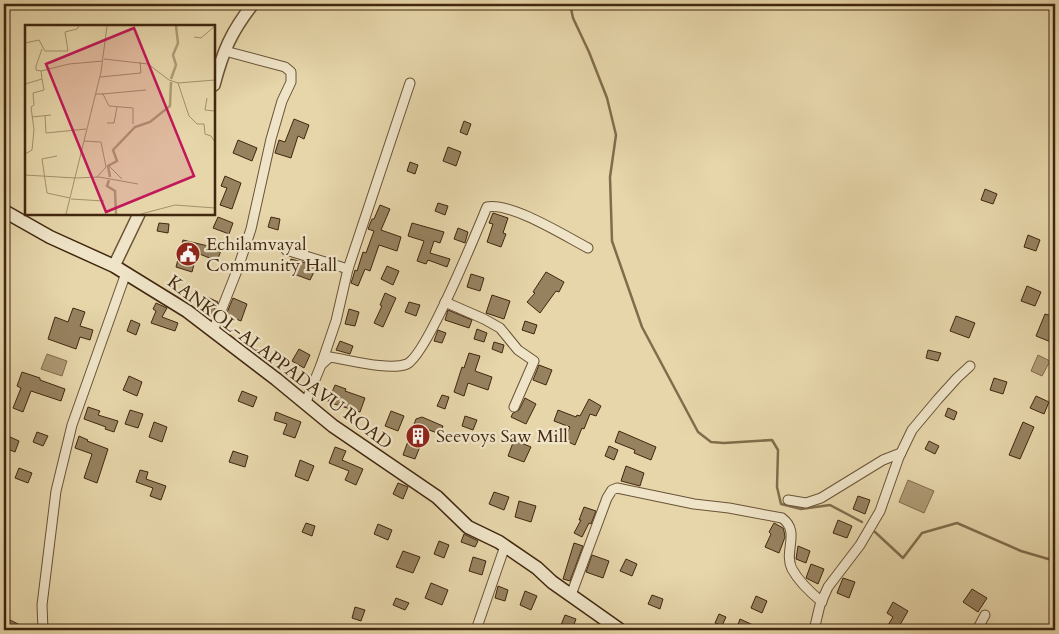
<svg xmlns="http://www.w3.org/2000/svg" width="1059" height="634" font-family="Cardo,serif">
  <rect width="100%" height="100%" fill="#e6d6aa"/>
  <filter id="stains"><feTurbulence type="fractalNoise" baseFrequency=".004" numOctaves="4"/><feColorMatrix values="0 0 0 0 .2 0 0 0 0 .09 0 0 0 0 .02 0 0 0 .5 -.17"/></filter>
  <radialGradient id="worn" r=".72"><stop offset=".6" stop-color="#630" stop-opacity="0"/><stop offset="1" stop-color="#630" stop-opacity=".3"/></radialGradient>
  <g fill="#ae9a75" stroke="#826c4c">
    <path d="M47,354L67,361L62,376L41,369Z"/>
    <path d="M1038,355L1050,361L1042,376L1031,371Z"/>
    <path d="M908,480L934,491L924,513L899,502Z"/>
  </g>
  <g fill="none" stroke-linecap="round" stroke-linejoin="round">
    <g stroke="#826c4c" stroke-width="2.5">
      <path d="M570,4L573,18L589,52L607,98L616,135L610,177L612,241L642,327L698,432L711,442L724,443L772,440L778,450L777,487L781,504L801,509L830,505L862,522"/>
      <path d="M875,532L903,558L922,533L957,523L1021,551L1055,561"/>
    </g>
  </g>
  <g fill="#978260" stroke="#41270f">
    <path d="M294,119L309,125L304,139L298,136L291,158L275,153L279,140L285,142Z"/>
    <path d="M464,121L471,124L467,135L460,132Z"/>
    <path d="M238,140L257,148L252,161L233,153Z"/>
    <path d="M448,147L461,152L456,166L443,161Z"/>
    <path d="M410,162L418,165L415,174L407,171Z"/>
    <path d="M225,176L241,183L232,209L220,205L227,188L221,186Z"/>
    <path d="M985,189L997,194L993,204L981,200Z"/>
    <path d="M438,203L448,206L445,215L435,211Z"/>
    <path d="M380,205L390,209L381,230L401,237L397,251L379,245L370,271L365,269L358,286L351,283L353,277L355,270L357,271L363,252L366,253L374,231L368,229L372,219H374Z"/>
    <path d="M493,213L508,218L503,233L506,234L501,247L487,242L493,224L489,223Z"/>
    <path d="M218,217L233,223L229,234L213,228Z"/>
    <path d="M271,217L280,219L278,230L268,227Z"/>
    <path d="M159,223L169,224L168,233L157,231Z"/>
    <path d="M412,223L444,232L440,243L434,241L430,253L450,259L447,267L428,260L426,264L417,261L424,241L408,236Z"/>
    <path d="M458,228L468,232L465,243L454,239Z"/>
    <path d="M1028,235L1040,240L1036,251L1024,247Z"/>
    <path d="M183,240L208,246L209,243L222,248L217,261L197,253L192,272L176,267Z"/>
    <path d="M291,259L317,266L310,280L294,274L296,270L287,266Z"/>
    <path d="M387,266L399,271L393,285L381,279Z"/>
    <path d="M546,272L564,282L559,292L556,291L540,313L527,302L535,293L533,292Z"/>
    <path d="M471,274L484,278L480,291L467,287Z"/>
    <path d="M1027,286L1041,292L1035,306L1021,301Z"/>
    <path d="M385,293L396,298L383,327L374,323L382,306L380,305Z"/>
    <path d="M492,295L510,301L504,319L486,313Z"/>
    <path d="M205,296L218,302L212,316L199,309Z"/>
    <path d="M233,298L247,304L241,321L226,315Z"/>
    <path d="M409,302L420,305L416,316L405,312Z"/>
    <path d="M156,303L167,308L162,317L178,323L175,331L151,323L156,311L153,309Z"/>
    <path d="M73,308L85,312L80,326L93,330L90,340L80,337L76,349L48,339L55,317L68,322Z"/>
    <path d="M349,309L359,312L355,326L345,324Z"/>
    <path d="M448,310L472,320L469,328L445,320Z"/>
    <path d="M1045,314L1055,317V330L1051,342L1036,336Z"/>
    <path d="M956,316L975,323L969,338L950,331Z"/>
    <path d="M131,320L140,324L136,335L127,331Z"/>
    <path d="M525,321L537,325L534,334L522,330Z"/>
    <path d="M477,329L487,333L484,342L474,339Z"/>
    <path d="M438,330L446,333L442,343L434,341Z"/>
    <path d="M340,341L353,346L350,354L336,350Z"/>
    <path d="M494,342L504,345L502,353L492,349Z"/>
    <path d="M299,349L310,355L304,368L292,361Z"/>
    <path d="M928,350L941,353L938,361L926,358Z"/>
    <path d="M469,353L480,356L475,371L492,377L488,390L468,383L464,396L454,392L462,367L464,368Z"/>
    <path d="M539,365L552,370L546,385L533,380Z"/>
    <path d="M22,372L40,378V380L65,389L61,401L31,391L23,412L13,408L21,388L17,386Z"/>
    <path d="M129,376L142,382L137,396L123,390Z"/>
    <path d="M994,378L1007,382L1003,394L990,390Z"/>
    <path d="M335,385L346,389L345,391L365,398L360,412L328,402Z"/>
    <path d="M242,391L257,397L253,407L238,401Z"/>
    <path d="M442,395L449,397L445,409L437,406Z"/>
    <path d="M1036,396L1049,402L1044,414L1030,408Z"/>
    <path d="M525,398L536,404L526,424L511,417L513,413L519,410Z"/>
    <path d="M589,399L601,406L596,416L590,414L584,429L582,428L575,445L564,440L570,427L554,421L558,410L576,417L577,415L580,416Z"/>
    <path d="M88,407L100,411L98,415L118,421L114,432L105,429L106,427L84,419Z"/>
    <path d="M948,408L957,412L954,420L945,416Z"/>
    <path d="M130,410L143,414L138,428L125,424Z"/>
    <path d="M391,411L404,416L398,431L385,426Z"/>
    <path d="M276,412L301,422L295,438L283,434L287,424L274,420Z"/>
    <path d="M465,416L477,420L473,430L462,426Z"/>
    <path d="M422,417L443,426L440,434L429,430L425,440L423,439L415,459L403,455L416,419Z"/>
    <path d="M154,422L167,427L162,442L149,437Z"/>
    <path d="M1023,422L1034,427L1020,459L1009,455Z"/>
    <path d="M619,431L656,447L651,460L634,453L635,450L615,442Z"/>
    <path d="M37,432L48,436L43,446L33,442Z"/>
    <path d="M79,436L88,440L87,441L108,449L97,483L84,478L92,454L75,448Z"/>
    <path d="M10,437L19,441L15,452L5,448Z"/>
    <path d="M514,440L531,447L524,462L508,456Z"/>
    <path d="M929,441L939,446L935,454L925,449Z"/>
    <path d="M609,446L618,450L614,460L605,456Z"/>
    <path d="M335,447L346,451L342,460L363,469L356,485L345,480L349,471L329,463Z"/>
    <path d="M233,451L248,456L245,467L229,462Z"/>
    <path d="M300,460L314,466L308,481L295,476Z"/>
    <path d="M626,466L644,473L640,486L621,481Z"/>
    <path d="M19,468L32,473L28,483L15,478Z"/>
    <path d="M140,470L148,472L146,479L166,486L161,500L150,496L153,488L136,482Z"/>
    <path d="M398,483L408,487L403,499L393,494Z"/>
    <path d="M494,492L509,497L504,510L489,504Z"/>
    <path d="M858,496L870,500L865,514L853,509Z"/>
    <path d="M519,501L536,506L531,522L515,517Z"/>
    <path d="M584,507L596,511L591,524L589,523L582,537L574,533L581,520H579Z"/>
    <path d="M838,520L852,526L847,538L833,533Z"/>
    <path d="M306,523L315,526L312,536L302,532Z"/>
    <path d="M774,523L783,528L784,531L785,537L779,553L765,547L771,534L769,532Z"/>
    <path d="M378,524L392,530L388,540L374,534Z"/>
    <path d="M464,534L478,541L475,547L461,542Z"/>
    <path d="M439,541L449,545L444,558L434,554Z"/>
    <path d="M574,543L583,546L570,581L563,579Z"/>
    <path d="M798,546L810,551L806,563L796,559Z"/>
    <path d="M403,551L420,557L413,573L396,567Z"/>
    <path d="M592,555L609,561L603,578L586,572Z"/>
    <path d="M473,557L486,561L482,575L469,571Z"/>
    <path d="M626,559L637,564L632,576L620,571Z"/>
    <path d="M811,564L824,569L818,584L806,578Z"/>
    <path d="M843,578L855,582L849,598L837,593Z"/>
    <path d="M431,583L448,590L442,605L425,598Z"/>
    <path d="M498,586L508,590L505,601L495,598Z"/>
    <path d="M972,589L987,598L978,612L963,602Z"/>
    <path d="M525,591L537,596L531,610L520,605Z"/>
    <path d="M652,595L663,599L660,609L648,604Z"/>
    <path d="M756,596L767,601L762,613L751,608Z"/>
    <path d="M396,598L409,603L405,610L393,605Z"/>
    <path d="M893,602L908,611L897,630H885L893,617L887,613Z"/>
    <path d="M355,607L365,610L361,621L352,618Z"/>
    <path d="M719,614L726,617L722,626L715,623Z"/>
    <path d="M565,615L576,619L572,630H559Z"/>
    <path d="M740,619L753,625L751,630H736Z"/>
    <path d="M10,620L30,630H5Z"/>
  </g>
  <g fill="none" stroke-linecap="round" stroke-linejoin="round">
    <defs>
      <g id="minor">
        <path d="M286,250L348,269"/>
        <path d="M445,302L484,319L500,328L518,350L534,361L514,407"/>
        <path d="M213,331L238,268L251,229L271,139L282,101L291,82V72L285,67L225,51"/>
        <path d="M321,365L336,321L348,269L410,83"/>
        <path d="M305,404L321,365L330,357C350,360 389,371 407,364C427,354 476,233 487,207C511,202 565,236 588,248"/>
        <path d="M788,500L806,503L821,498L883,460L901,453"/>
        <path d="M571,595L607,498L612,490L617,488L694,504L729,508L782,518C801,532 783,551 792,569C799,582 811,593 822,602"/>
        <path d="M43,630L42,605L56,491L72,425L126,273"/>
        <path d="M476,630L505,546"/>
        <path d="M814,630L820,605L828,587L860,545L880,511L899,457L912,430L938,399L957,378L970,366"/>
        <path d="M977,630L985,615"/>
      </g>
      <g id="tertiary">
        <path d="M214,85C223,51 231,32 253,4"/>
        <path d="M114,266L139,214"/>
      </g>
      <path id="secondary" d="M4,211L50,237L114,266L187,311L276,379L333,426L437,497L468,527L499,542L537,568L552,582L620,630"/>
    </defs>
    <use href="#minor" stroke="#6a5336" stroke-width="11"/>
    <use href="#tertiary" stroke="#6a5336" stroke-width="14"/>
    <use href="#secondary" stroke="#41270f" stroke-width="15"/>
    <use href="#minor" stroke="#efe4c8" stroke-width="9"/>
    <use href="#tertiary" stroke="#efe4c8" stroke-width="11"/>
    <use href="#secondary" stroke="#efe4c8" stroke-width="12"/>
  </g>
  <defs>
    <symbol id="civic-disc" viewBox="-11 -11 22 22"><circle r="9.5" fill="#8f2418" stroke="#efe4c8"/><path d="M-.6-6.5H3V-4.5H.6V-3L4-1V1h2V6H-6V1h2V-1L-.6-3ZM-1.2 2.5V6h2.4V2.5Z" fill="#fff"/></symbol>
    <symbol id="building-disc" viewBox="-11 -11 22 22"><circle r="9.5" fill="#8f2418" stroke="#efe4c8"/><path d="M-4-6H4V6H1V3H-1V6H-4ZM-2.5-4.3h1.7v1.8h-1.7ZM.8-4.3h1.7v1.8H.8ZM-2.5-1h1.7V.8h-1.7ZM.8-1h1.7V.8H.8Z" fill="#fff"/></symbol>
  </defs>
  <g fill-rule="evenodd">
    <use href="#civic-disc" x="174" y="240" width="28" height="28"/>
    <use href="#building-disc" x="404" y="422" width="28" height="28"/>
  </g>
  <g text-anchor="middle" stroke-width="4.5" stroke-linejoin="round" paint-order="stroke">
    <g font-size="18" fill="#41270f" stroke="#efe4c8" text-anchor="start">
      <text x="206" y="250">Echilamvayal<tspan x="206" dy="21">Community Hall</tspan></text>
      <text x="436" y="442">Seevoys Saw Mill</text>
    </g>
    <g font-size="18" fill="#41270f" stroke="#efe4c8">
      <text transform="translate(280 362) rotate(37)" y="6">KANKOL-ALAPPADAVU ROAD</text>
    </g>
  </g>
  <g transform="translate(25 25)">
    <rect width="190" height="190" fill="#e6d6aa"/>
    <path fill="none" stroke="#ae9a75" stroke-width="2.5" d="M146,54L151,40L148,30L153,18L151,1M85,152L83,141L92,136L88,125L110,102L125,97L145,81L146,57M84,155L82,161L90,166L91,189"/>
    <path fill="none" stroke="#a4906c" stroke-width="1" d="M169,12L176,13L190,1M0,18L14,15L20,26H43L40,7L52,4L54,1M79,34L123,39L144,55L153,58L190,55M16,46L11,45V41L17,24M75,52L116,48L115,37M153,58L164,91L172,99H179L180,109L186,111L190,117M0,59L17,54L16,46L44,39L78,36M71,69H78L84,81L108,83V99M77,69L121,65M182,73L180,85L190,86M20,90L21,108L61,104M7,92L26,90M82,98H89L92,82M59,116L76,117L81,142L72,152M0,129L7,125L9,105L6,82L9,80L8,68L19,65L17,54M32,131L17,134L22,168L45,173M84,141L97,154M0,150L50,153M50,153L74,152L113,159M46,174L79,176M41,189L76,47L82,1M116,189L150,180L190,183"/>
    <path fill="#c2185b" fill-opacity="0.15" stroke="#c2185b" stroke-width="2.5" d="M109,3L169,151L81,187L21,39Z"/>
    <rect width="190" height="190" fill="none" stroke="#41270f" stroke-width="2.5"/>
  </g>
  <rect width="1059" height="634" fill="none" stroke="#e6d6aa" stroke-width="20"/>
  <rect x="5" y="5" width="1049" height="624" fill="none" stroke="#41270f" stroke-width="2.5"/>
  <rect x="10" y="10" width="1039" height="614" fill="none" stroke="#41270f"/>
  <rect width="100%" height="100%" filter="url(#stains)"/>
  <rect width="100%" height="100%" fill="url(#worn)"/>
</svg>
